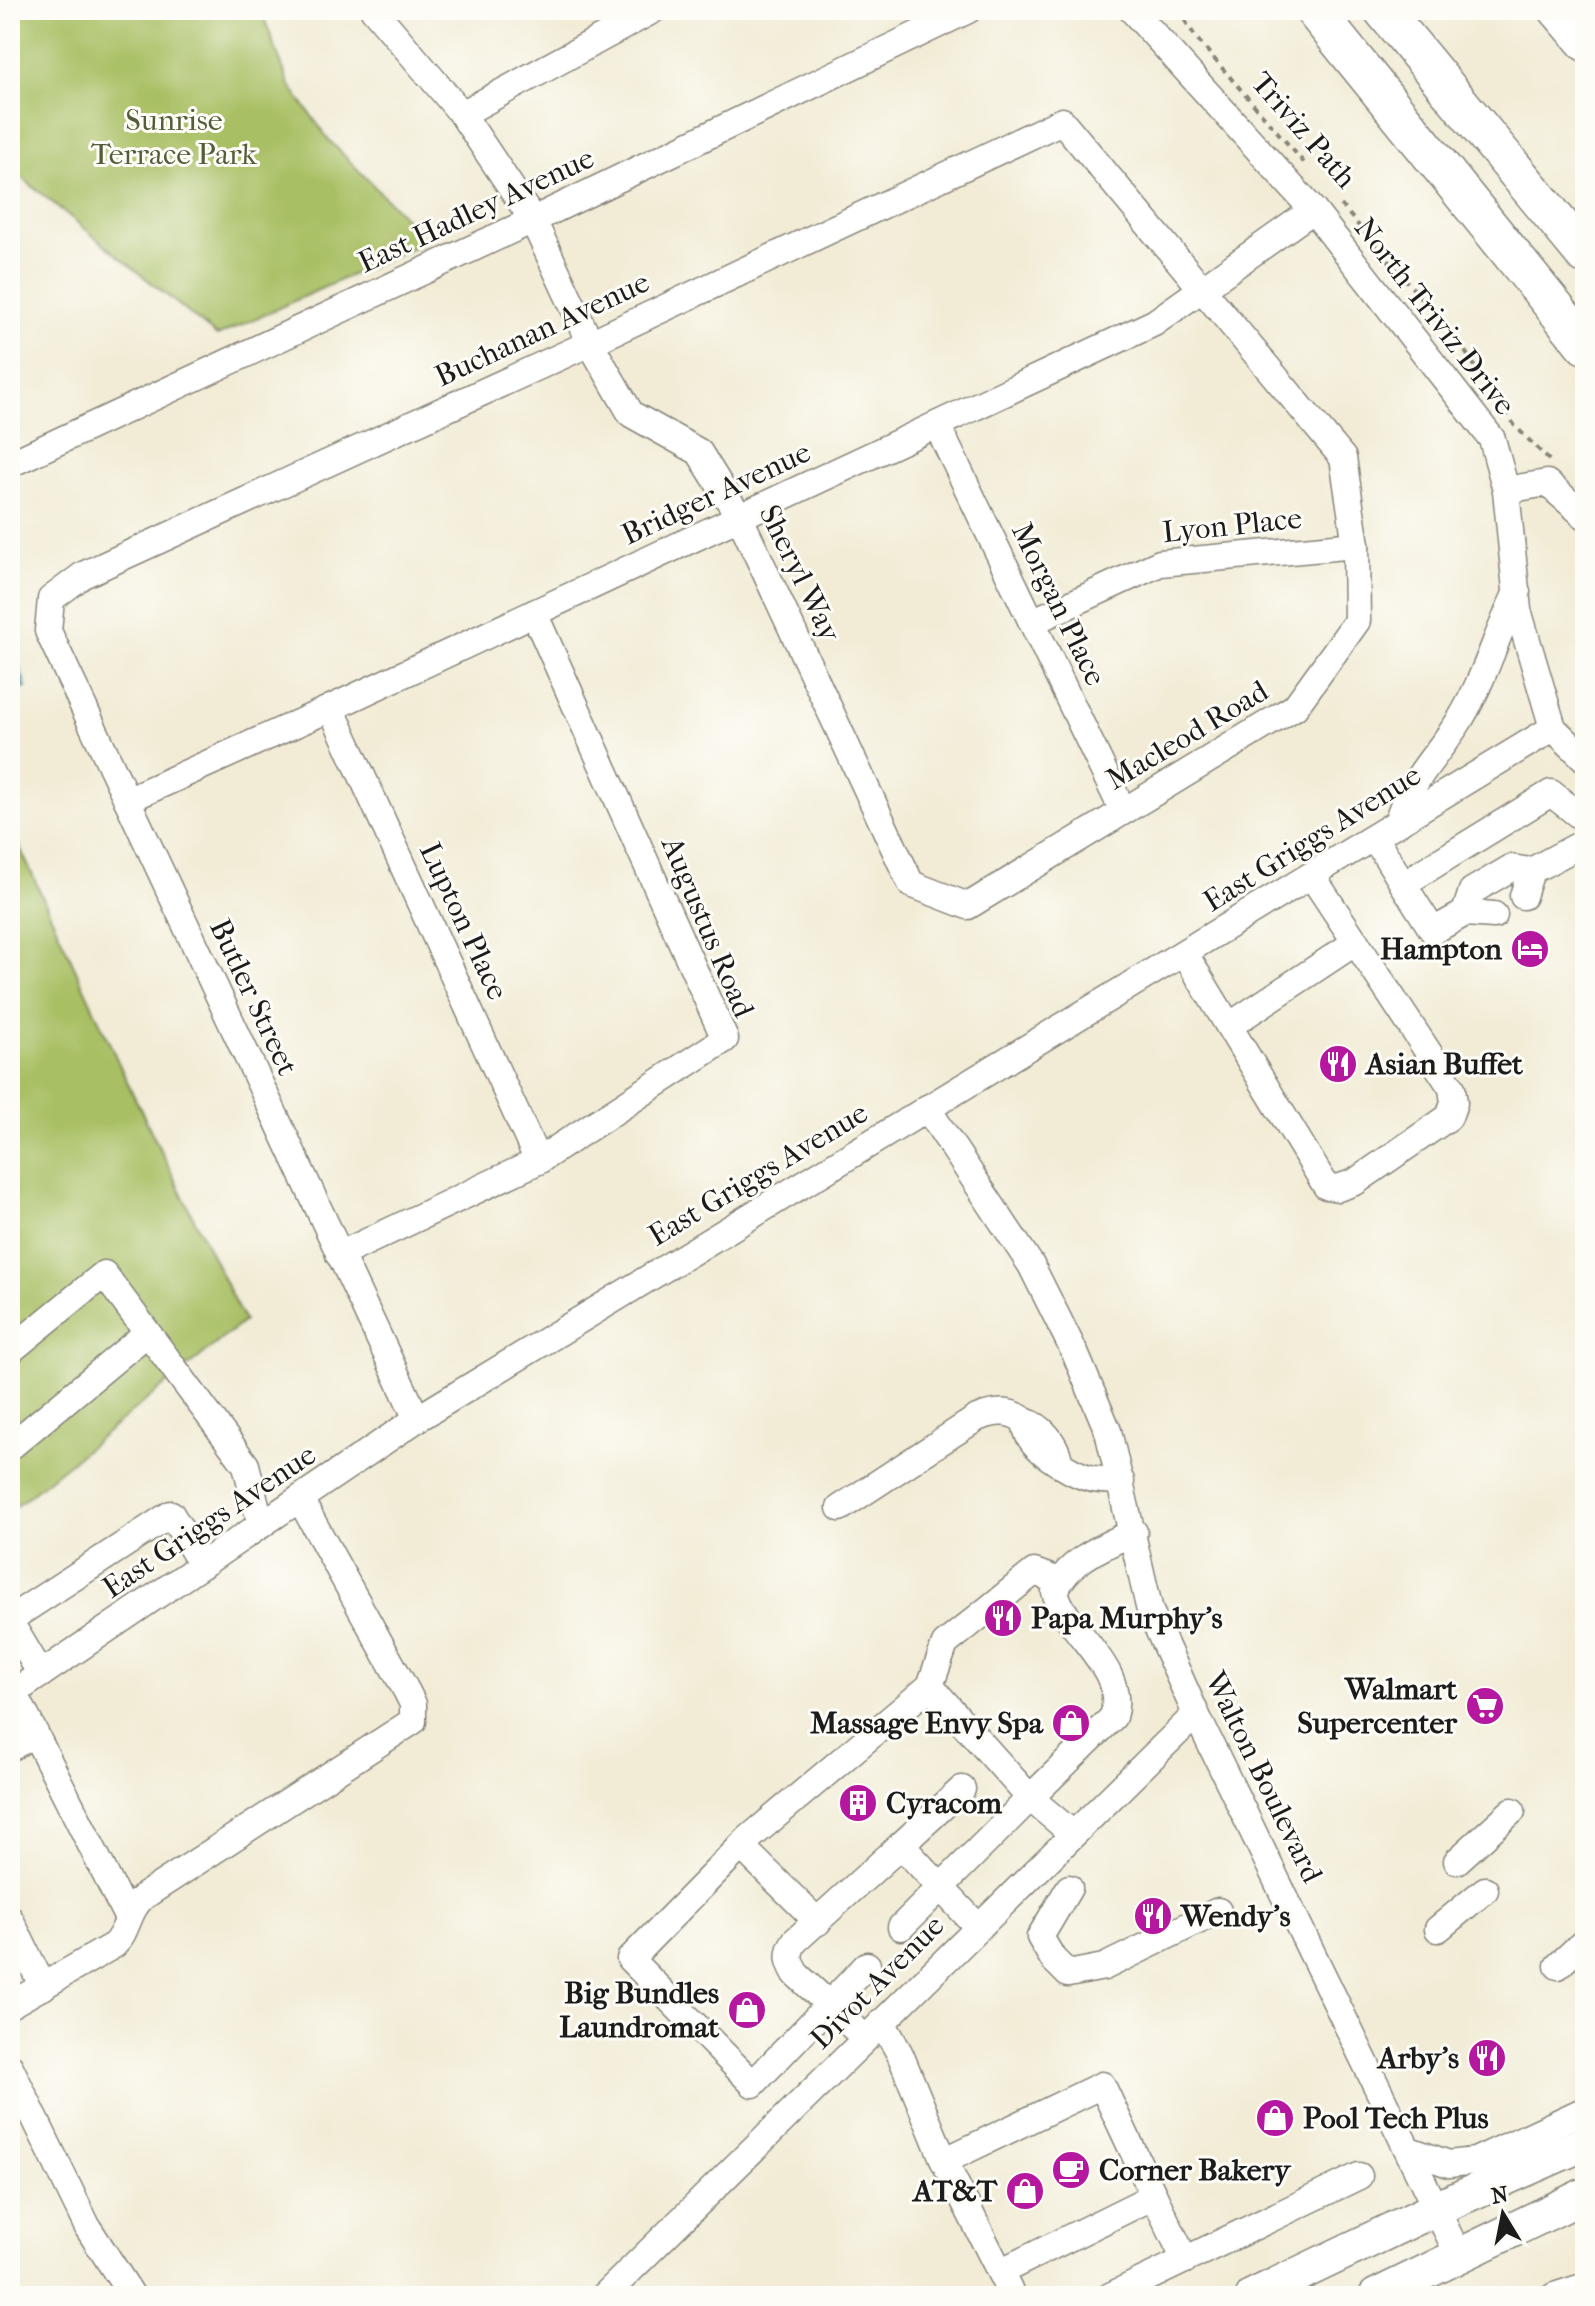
<svg xmlns="http://www.w3.org/2000/svg" width="1595" height="2306" font-family="'IM FELL French Canon',serif">
  <rect width="100%" height="100%" fill="#fdfcf7"/>
  <filter id="ink" filterUnits="userSpaceOnUse"><feTurbulence type="fractalNoise" baseFrequency=".0125" numOctaves="2"/><feDisplacementMap in="SourceGraphic" scale="16" xChannelSelector="R" yChannelSelector="G"/><feConvolveMatrix kernelMatrix="1 2 1 2 8 2 1 2 1" color-interpolation-filters="sRGB"/></filter>
  <filter id="wash" filterUnits="userSpaceOnUse"><feTurbulence type="fractalNoise" baseFrequency=".006" numOctaves="4" result="noise"/><feDisplacementMap in="SourceGraphic" scale="32" xChannelSelector="R" yChannelSelector="G"/><feGaussianBlur stdDeviation="1.8" result="paint"/><feColorMatrix in="noise" values="0 0 0 0 0 0 0 0 0 0 0 0 0 0 0 0 0 1.4 0 .05"/><feComposite in="paint" operator="in"/></filter>
  <g filter="url(#wash)">
    <rect width="100%" height="100%" fill="#f2ecd6"/>
    <g fill="#a8bf64" stroke="#626e40" stroke-width="2">
      <path d="M10,10H261L289,84L329,140L415,228L422,243L217,336L10,168Z"/>
      <path d="M10,826L130,1088L244,1321L10,1511Z"/>
    </g>
    <path fill="#47b2c6" stroke="#326771" stroke-width="2" d="M10,638L26,687L10,692Z"/>
  </g>
  <g filter="url(#ink)">
    <g fill="none" stroke-linecap="round" stroke-linejoin="round">
      <defs>
        <g id="minor">
          <path d="M374,10L462,114L533,220L590,343L631,414L699,452L740,518L911,884L968,906L1295,707L1357,621L1356,545L1343,458L1062,121L590,343L83,575L51,599L48,631L417,1419"/>
          <path d="M1132,10L1313,210L1492,439L1506,490L1518,610L1553,728"/>
          <path d="M462,114L653,10"/>
          <path d="M937,425L1123,811"/>
          <path d="M10,464L533,220L968,10"/>
          <path d="M1506,490L1547,483L1585,516"/>
          <path d="M1032,622L1160,563L1356,545"/>
          <path d="M331,708L538,1161"/>
          <path d="M1553,728L1585,759"/>
          <path d="M127,800L331,708L1154,323L1313,210"/>
          <path d="M1397,824C1407,782 1439,754 1461,718C1485,678 1497,633 1517,592"/>
          <path d="M1375,838L1403,884L1551,793L1585,820"/>
          <path d="M1403,884L1433,931L1465,913L1472,891L1511,868L1531,871L1585,842"/>
          <path d="M1523,896L1531,871"/>
          <path d="M1465,913L1494,915"/>
          <path d="M1185,954L1326,1186L1338,1188L1355,1182L1449,1117L1454,1103L1452,1088L1312,876"/>
          <path d="M1229,1026L1356,942"/>
          <path d="M927,1108L1031,1265L1075,1353L1108,1431L1150,1611L1196,1714L1459,2256"/>
          <path d="M339,1255L538,1161L725,1039L534,613"/>
          <path d="M10,1351L104,1274L246,1465L261,1525"/>
          <path d="M10,1447L147,1333"/>
          <path d="M1059,1460C1056,1445 1042,1425 1026,1422C1023,1446 1070,1473 1089,1478C1099,1481 1111,1480 1121,1481"/>
          <path d="M840,1508L977,1418C995,1411 1011,1409 1026,1422"/>
          <path d="M10,1619L171,1514L202,1565"/>
          <path d="M10,1622L41,1674"/>
          <path d="M14,1692L128,1919"/>
          <path d="M10,1695L417,1419L1553,728"/>
          <path d="M10,1748L35,1733"/>
          <path d="M1073,1834L1030,1798L1113,1717C1128,1668 1067,1634 1055,1592C1066,1561 1106,1545 1134,1532"/>
          <path d="M901,1845L962,1789"/>
          <path d="M741,1846L818,1922"/>
          <path d="M1457,1861L1512,1811"/>
          <path d="M1069,1888L1040,1937L1053,1959L1068,1974L1104,1967L1218,1911"/>
          <path d="M10,1919L43,1987"/>
          <path d="M901,1927L1030,1798L930,1686"/>
          <path d="M1438,1929L1485,1890"/>
          <path d="M867,1965L753,2084L630,1959L748,1839L930,1686L945,1644L1034,1572L1059,1581"/>
          <path d="M1558,1966L1585,1941"/>
          <path d="M10,2005L114,1945C129,1930 127,1910 144,1896L413,1721V1704L407,1692L300,1499"/>
          <path d="M882,2022L900,2054L944,2161L1000,2272"/>
          <path d="M865,2038L796,1974C789,1962 786,1954 795,1941L901,1845L978,1927"/>
          <path d="M10,2067L88,2228L132,2296"/>
          <path d="M1409,2150L1449,2164L1475,2161L1585,2110"/>
          <path d="M944,2161L1102,2085L1154,2196"/>
          <path d="M604,2296L1196,1714"/>
          <path d="M1012,2296L1000,2272L1154,2196L1185,2260"/>
          <path d="M1110,2296L1359,2176"/>
          <path d="M1554,2296L1585,2286"/>
        </g>
        <g id="major">
          <path d="M1556,10L1585,44"/>
          <path d="M1253,2296L1437,2208L1585,2143"/>
          <path d="M1376,2296L1585,2195"/>
        </g>
        <g id="highway">
          <path d="M1314,10L1585,345"/>
          <path d="M1383,10L1585,255"/>
        </g>
      </defs>
      <use href="#minor" stroke="#878479" stroke-width="29"/>
      <use href="#major" stroke="#878479" stroke-width="37"/>
      <use href="#highway" stroke="#878479" stroke-width="41"/>
      <g stroke="#878479" stroke-width="4" stroke-dasharray="6 6" stroke-linecap="butt">
        <path d="M1178,10L1197,39L1306,165"/>
        <path d="M1341,205L1458,341L1515,426L1550,461"/>
      </g>
      <use href="#minor" stroke="#fff" stroke-width="26"/>
      <use href="#major" stroke="#fff" stroke-width="34"/>
      <use href="#highway" stroke="#fff" stroke-width="38"/>
    </g>
  </g>
  <defs>
    <symbol id="hotel-disc" viewBox="-11 -11 22 22"><circle r="9.5" fill="#b5179e" stroke="#fdfcf7"/><path d="M-6-4.5h1.5V1H6V5H4.5V3h-9V5H-6ZM-4 0a1.8 1.8 0 1 1 3.6 0ZM.5 0V-2.5h3Q6-2.5 6 0Z" fill="#fff"/></symbol>
    <symbol id="restaurant-disc" viewBox="-11 -11 22 22"><circle r="9.5" fill="#b5179e" stroke="#fdfcf7"/><path d="M-5-6h1v4h1v-4h1v4h1v-4h1v5L-1.5 .5V6h-2V.5L-5-1ZM5-6V6H3V1.5H1.5Q1.5-4 5-6Z" fill="#fff"/></symbol>
    <symbol id="supermarket-disc" viewBox="-11 -11 22 22"><circle r="9.5" fill="#b5179e" stroke="#fdfcf7"/><path d="M-6-5.5h2.5l.6 2H6L4.5 2H-2.5L-4.4-4H-6ZM-1.5 3.2a1.3 1.3 0 1 0 .1 0ZM3 3.2a1.3 1.3 0 1 0 .1 0Z" fill="#fff"/></symbol>
    <symbol id="shop-disc" viewBox="-11 -11 22 22"><circle r="9.5" fill="#b5179e" stroke="#fdfcf7"/><path d="M-5-2.5h2.3a2.7 3.5 0 0 1 5.4 0H5L5.5 6h-11ZM-1.5-2.5h3a1.5 2.3 0 0 0-3 0Z" fill="#fff"/></symbol>
    <symbol id="building-disc" viewBox="-11 -11 22 22"><circle r="9.5" fill="#b5179e" stroke="#fdfcf7"/><path d="M-4-6H4V6H1V3H-1V6H-4ZM-2.5-4.3h1.7v1.8h-1.7ZM.8-4.3h1.7v1.8H.8ZM-2.5-1h1.7V.8h-1.7ZM.8-1h1.7V.8H.8Z" fill="#fff"/></symbol>
    <symbol id="cafe-disc" viewBox="-11 -11 22 22"><circle r="9.5" fill="#b5179e" stroke="#fdfcf7"/><path d="M-5.5-4.5H6V0H3Q3 3.5 0 3.5H-2.5Q-5.5 3.5-5.5 0ZM3-3.2v2h1.7v-2ZM-6 4.5H4V6H-6Z" fill="#fff"/></symbol>
  </defs>
  <g fill-rule="evenodd">
    <use href="#hotel-disc" x="1508" y="927" width="44" height="44"/>
    <use href="#restaurant-disc" x="1316" y="1042" width="44" height="44"/>
    <use href="#restaurant-disc" x="981" y="1596" width="44" height="44"/>
    <use href="#supermarket-disc" x="1463" y="1684" width="44" height="44"/>
    <use href="#shop-disc" x="1049" y="1701" width="44" height="44"/>
    <use href="#building-disc" x="836" y="1781" width="44" height="44"/>
    <use href="#restaurant-disc" x="1131" y="1894" width="44" height="44"/>
    <use href="#shop-disc" x="725" y="1988" width="44" height="44"/>
    <use href="#restaurant-disc" x="1465" y="2036" width="44" height="44"/>
    <use href="#shop-disc" x="1253" y="2096" width="44" height="44"/>
    <use href="#cafe-disc" x="1049" y="2148" width="44" height="44"/>
    <use href="#shop-disc" x="1003" y="2169" width="44" height="44"/>
  </g>
  <g text-anchor="middle" stroke-width="6" stroke-linejoin="round" paint-order="stroke">
    <g font-size="30" fill="#545d39" stroke="#fdfcf7">
      <text x="174" y="130">Sunrise<tspan x="174" dy="34">Terrace Park</tspan></text>
    </g>
    <g font-size="30" fill="#1c1c1c" stroke="#fdfcf7">
      <text transform="translate(1304 130) rotate(49)" y="10">Triviz Path</text>
      <text transform="translate(476 210) rotate(-25)" y="10">East Hadley Avenue</text>
      <text transform="translate(1435 316) rotate(52)" y="10">North Triviz Drive</text>
      <text transform="translate(542 329) rotate(-25)" y="10">Buchanan Avenue</text>
      <text transform="translate(716 493) rotate(-25)" y="10">Bridger Avenue</text>
      <text transform="translate(1232 525) rotate(-6)" y="10">Lyon Place</text>
      <text transform="translate(800 573) rotate(64)" y="10">Sheryl Way</text>
      <text transform="translate(1059 604) rotate(64)" y="10">Morgan Place</text>
      <text transform="translate(1187 735) rotate(-31)" y="10">Macleod Road</text>
      <text transform="translate(1312 838) rotate(-32)" y="10">East Griggs Avenue</text>
      <text transform="translate(464 921) rotate(65)" y="10">Lupton Place</text>
      <text transform="translate(708 927) rotate(67)" y="10">Augustus Road</text>
      <text transform="translate(254 997) rotate(65)" y="10">Butler Street</text>
      <text transform="translate(758 1174) rotate(-31)" y="10">East Griggs Avenue</text>
      <text transform="translate(209 1521) rotate(-34)" y="10">East Griggs Avenue</text>
      <text transform="translate(1264 1777) rotate(64)" y="10">Walton Boulevard</text>
      <text transform="translate(877 1982) rotate(-45)" y="10">Divot Avenue</text>
    </g>
    <g font-size="30" font-weight="bold" fill="#1c1c1c" stroke="#fdfcf7" text-anchor="end">
      <text x="1502" y="959">Hampton</text>
      <text x="1366" y="1074" text-anchor="start">Asian Buffet</text>
      <text x="1031" y="1628" text-anchor="start">Papa Murphy's</text>
      <text x="1457" y="1699">Walmart<tspan x="1457" dy="34">Supercenter</tspan></text>
      <text x="1043" y="1733">Massage Envy Spa</text>
      <text x="886" y="1813" text-anchor="start">Cyracom</text>
      <text x="1181" y="1926" text-anchor="start">Wendy's</text>
      <text x="719" y="2003">Big Bundles<tspan x="719" dy="34">Laundromat</tspan></text>
      <text x="1459" y="2068">Arby's</text>
      <text x="1303" y="2128" text-anchor="start">Pool Tech Plus</text>
      <text x="1099" y="2180" text-anchor="start">Corner Bakery</text>
      <text x="997" y="2201">AT&amp;T</text>
    </g>
  </g>
  <rect width="1595" height="2306" fill="none" stroke="#fdfcf7" stroke-width="40"/>
  <g transform="translate(1503 2214) rotate(350)" stroke="#fdfcf7" stroke-width="6" paint-order="stroke">
  <path d="M0-6L14 30L0 20L-14 30Z" fill="#1c1c1c"/>
  <text y="-12" font-size="22" font-weight="bold" text-anchor="middle" fill="#1c1c1c">N</text>
  </g>
</svg>
